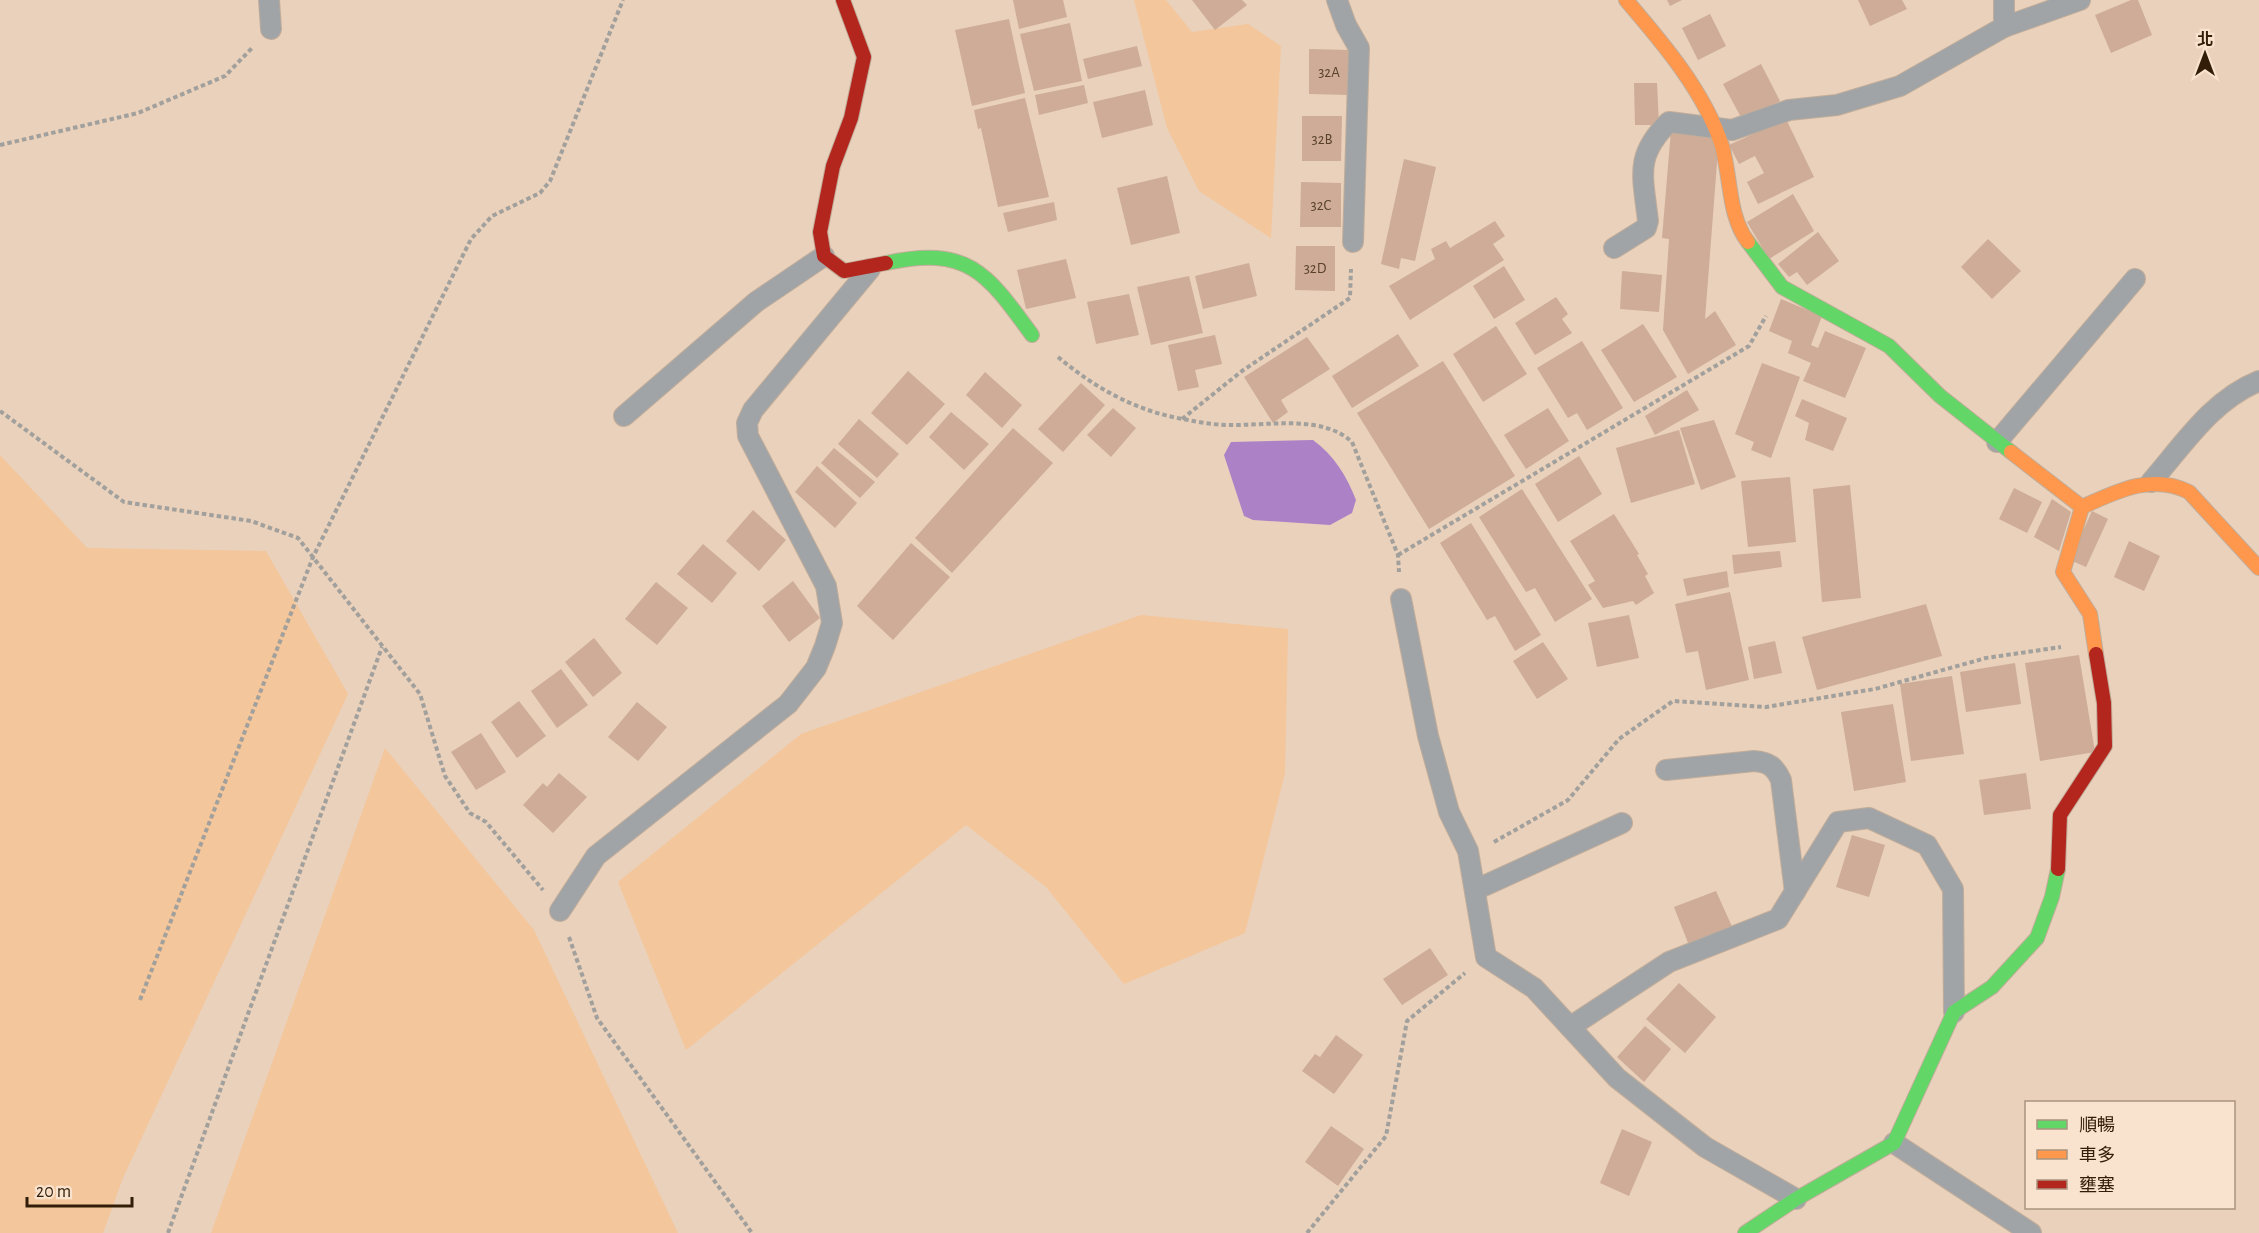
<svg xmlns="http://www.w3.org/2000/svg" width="2259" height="1233" font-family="'Alegreya Sans','Noto Sans TC',sans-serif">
  <rect width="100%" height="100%" fill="#e9d1bb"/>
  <g fill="#f4c69b">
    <path d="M1134,0H1166L1192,32L1248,24L1281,46L1271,238L1199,191L1167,128Z"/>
    <path d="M0,455L87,548L266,551L348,694L123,1178L103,1233H0Z"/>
    <path d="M1141,615L1288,629L1285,773L1245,933L1124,984L1046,887L966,825L686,1050L618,882L801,734Z"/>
    <path d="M385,748L534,930L678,1233H211Z"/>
  </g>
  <path fill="#ac81c6" d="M1313,440C1334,455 1347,477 1356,500L1352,513L1330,525L1253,520L1244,516L1224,455L1231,442Z"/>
  <g fill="#ceac98">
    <path d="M1013,0H1063L1067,17L1019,29Z"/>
    <path d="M1192,0H1242L1247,5L1215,30Z"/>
    <path d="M1667,0H1682L1670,6Z"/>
    <path d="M1858,0H1902L1907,9L1870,26Z"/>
    <path d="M2131,0H2138L2152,35L2111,53L2095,15Z"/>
    <path d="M1710,14L1726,46L1698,60L1682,28Z"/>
    <path d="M1009,19L1025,93L972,106L955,30Z"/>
    <path d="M1070,23L1082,81L1034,91L1020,34Z"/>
    <path d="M1137,46L1142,66L1088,79L1083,59Z"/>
    <path d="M1309,49L1349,50L1348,95L1309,94Z"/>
    <path d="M1761,64L1780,101L1743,121L1723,84Z"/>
    <path d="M1634,83H1657L1659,125H1635Z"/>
    <path d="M1084,85L1088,103L1039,115L1035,95Z"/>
    <path d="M1145,90L1153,125L1102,138L1093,102Z"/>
    <path d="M1025,98L1049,197L998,207L981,128L978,129L974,110Z"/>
    <path d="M1302,116H1342L1341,161H1302Z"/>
    <path d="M1786,119L1814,177L1758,204L1747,182L1764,173L1755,156L1739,164L1729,145Z"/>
    <path d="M1671,130L1708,133L1718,150L1705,319L1715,311L1736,345L1688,374L1663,330L1669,239L1662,238Z"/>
    <path d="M1404,159L1436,167L1415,261L1401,258L1399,269L1381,264Z"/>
    <path d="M1167,176L1180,233L1131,245L1117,188Z"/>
    <path d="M1301,182L1341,183V227H1300Z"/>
    <path d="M1793,194L1814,231L1769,259L1747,222Z"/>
    <path d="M1054,202L1057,220L1008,232L1003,213Z"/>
    <path d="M1495,221L1505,236L1493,244L1504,260L1410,320L1389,286L1435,259L1431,249L1446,241L1450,248Z"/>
    <path d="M1818,232L1839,261L1807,285L1797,272L1789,277L1778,264Z"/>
    <path d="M1988,239L2021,271L1992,299L1961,267Z"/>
    <path d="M1296,246H1335V291L1295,290Z"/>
    <path d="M1066,259L1076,298L1026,309L1017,270Z"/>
    <path d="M1249,263L1257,296L1203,309L1195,276Z"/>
    <path d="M1504,266L1525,300L1494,319L1473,286Z"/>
    <path d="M1622,271L1662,275L1659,312L1620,309Z"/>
    <path d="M1189,276L1203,333L1151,345L1137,287Z"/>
    <path d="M1129,294L1139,335L1096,344L1087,302Z"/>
    <path d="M1556,297L1568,314L1562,319L1572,333L1535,355L1515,323Z"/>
    <path d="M1781,299L1822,316L1811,345L1818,348L1825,331L1866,348L1845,398L1803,381L1811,363L1788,353L1792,341L1769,331Z"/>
    <path d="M1643,324L1677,377L1634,402L1601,350Z"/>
    <path d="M1496,326L1527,374L1483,402L1453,354Z"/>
    <path d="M1398,334L1419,366L1352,408L1332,376Z"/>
    <path d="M1215,335L1222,364L1195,370L1199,387L1178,391L1168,345Z"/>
    <path d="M1307,337L1330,369L1281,400L1288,412L1273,423L1244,377Z"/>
    <path d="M1582,341L1623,408L1587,430L1577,413L1568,418L1537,368Z"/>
    <path d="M1443,361L1515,476L1429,529L1357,413Z"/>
    <path d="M1762,363L1800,377L1771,458L1751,450L1754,442L1735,434Z"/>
    <path d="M908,371L945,404L907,445L871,413Z"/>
    <path d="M985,372L1022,405L1002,428L966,395Z"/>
    <path d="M1081,383L1105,405L1063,452L1038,429Z"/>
    <path d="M1687,390L1699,410L1655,435L1645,416Z"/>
    <path d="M1802,399L1847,418L1833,451L1805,440L1809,423L1795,416Z"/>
    <path d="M1113,408L1136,428L1111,457L1087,435Z"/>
    <path d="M1548,408L1569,441L1526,469L1504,435Z"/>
    <path d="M951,412L989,444L964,470L929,437Z"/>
    <path d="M859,419L899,454L877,478L838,444Z"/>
    <path d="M1714,420L1736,477L1701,490L1680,428Z"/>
    <path d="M1013,428L1053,463L952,573L915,538Z"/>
    <path d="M1679,430L1695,484L1631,503L1616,448Z"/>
    <path d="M834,448L875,482L860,498L821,463Z"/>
    <path d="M1579,456L1602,494L1558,522L1535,484Z"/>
    <path d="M817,466L857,503L835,528L795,492Z"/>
    <path d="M1790,477L1796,542L1748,547L1741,481Z"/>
    <path d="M1850,485L1861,598L1822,602L1813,489Z"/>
    <path d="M2014,488L2042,502L2027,533L1999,519Z"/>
    <path d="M1522,489L1592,599L1555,622L1535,588L1526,592L1479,517Z"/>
    <path d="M2052,499L2071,512L2059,551L2034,537Z"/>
    <path d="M753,510L786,540L759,571L726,541Z"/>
    <path d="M2092,511L2108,519L2086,567L2070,560Z"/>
    <path d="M1614,514L1639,554L1637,555L1648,574L1645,576L1654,593L1636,605L1633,601L1603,608L1588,585L1595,581L1570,541Z"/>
    <path d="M1471,523L1541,635L1515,651L1495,616L1487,620L1440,543Z"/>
    <path d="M2129,541L2160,556L2144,591L2114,577Z"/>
    <path d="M911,543L950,577L893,640L857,606Z"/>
    <path d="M703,544L737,573L712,603L677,574Z"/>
    <path d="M1780,551L1782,567L1734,574L1732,555Z"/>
    <path d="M1727,571L1729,587L1687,596L1683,579Z"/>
    <path d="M793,581L820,618L789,642L762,606Z"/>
    <path d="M656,582L688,608L657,645L625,619Z"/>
    <path d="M1730,592L1749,680L1706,690L1698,651L1686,653L1675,604Z"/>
    <path d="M1926,604L1942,656L1817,690L1802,637Z"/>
    <path d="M1629,615L1639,658L1597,667L1588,623Z"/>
    <path d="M594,638L622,673L593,697L565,662Z"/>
    <path d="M1775,641L1782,673L1754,679L1748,647Z"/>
    <path d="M1543,642L1568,679L1537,699L1513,661Z"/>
    <path d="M2079,655L2095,752L2040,761L2025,663Z"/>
    <path d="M2015,663L2021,704L1966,712L1960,672Z"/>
    <path d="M561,669L588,705L557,728L531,691Z"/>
    <path d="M1952,676L1964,754L1911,761L1900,684Z"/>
    <path d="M519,701L546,736L517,758L491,722Z"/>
    <path d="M637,702L667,727L638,761L608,737Z"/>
    <path d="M1893,704L1906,782L1854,791L1841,712Z"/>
    <path d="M481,733L506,772L476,790L451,752Z"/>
    <path d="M559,773L587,797L553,833L523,805L543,783L547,787Z"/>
    <path d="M2026,773L2031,809L1984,815L1979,780Z"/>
    <path d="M1852,835L1885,845L1869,897L1836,887Z"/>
    <path d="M1716,891L1734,931L1690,948L1674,907Z"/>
    <path d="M1430,948L1448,975L1402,1005L1383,979Z"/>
    <path d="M1679,983L1716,1017L1685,1053L1646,1019Z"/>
    <path d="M1645,1026L1671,1049L1644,1082L1617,1057Z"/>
    <path d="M1336,1035L1363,1055L1334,1094L1302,1071L1315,1054L1320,1057Z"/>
    <path d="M1331,1126L1364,1149L1338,1186L1305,1162Z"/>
    <path d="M1622,1129L1652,1142L1629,1196L1600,1183Z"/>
  </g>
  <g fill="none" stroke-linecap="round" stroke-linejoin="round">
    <defs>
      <g id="lane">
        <path d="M269,0L271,29"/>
        <path d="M1337,0L1346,25L1359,48L1353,242"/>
        <path d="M2004,0V27"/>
        <path d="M1614,248L1646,228L1648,221C1643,176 1634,156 1669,122L1732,130L1789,110L1837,105L1900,86L2004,27L2080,0"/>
        <path d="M624,416L756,302L824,256"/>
        <path d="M1997,442L2135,279"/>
        <path d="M2151,482C2184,444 2212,400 2259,381"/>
        <path d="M1401,599L1428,736L1449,812L1468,851L1486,957L1534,988L1617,1078L1705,1147L1796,1199"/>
        <path d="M1666,770L1754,761C1769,762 1775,767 1781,780L1795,892"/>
        <path d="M1475,890L1622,823"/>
        <path d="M560,911L596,856L788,704L816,668L825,646L832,623L826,586L748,436L747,423L753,410L870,269"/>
        <path d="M1570,1027L1669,962L1778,919L1838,822L1869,818L1927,845L1953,889L1954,1012"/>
        <path d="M1894,1143L2031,1233"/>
      </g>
      <g id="fast">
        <path d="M1748,242L1782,287L1889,346L1940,396L2011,452"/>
        <path d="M886,263C968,245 987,273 1032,335"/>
        <path d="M1745,1233L1796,1199L1894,1143L1954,1012L1992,987L2037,938L2052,897L2058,869"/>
      </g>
      <g id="slow">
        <path d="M1626,0C1662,42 1705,92 1722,146C1731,177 1728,216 1748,242"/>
        <path d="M2011,452L2082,507"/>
        <path d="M2096,654L2090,614L2063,572L2082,507C2117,491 2152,473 2189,492L2259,568"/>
      </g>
      <g id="jam">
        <path d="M843,0L864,57L851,118L833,166L820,232L824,256L844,271L886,263"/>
        <path d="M2058,869L2060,815L2105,746L2104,703L2096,654"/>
      </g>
    </defs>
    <use href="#lane" stroke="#c1ad9a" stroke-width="22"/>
    <use href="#fast" stroke="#c1ad9a" stroke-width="16"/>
    <use href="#slow" stroke="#c1ad9a" stroke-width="16"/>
    <use href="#jam" stroke="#c1ad9a" stroke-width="16"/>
    <g stroke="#a2a09c" stroke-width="4" stroke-dasharray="4.5 3" stroke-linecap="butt">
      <path d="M0,145L138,113L225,76L252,48"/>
      <path d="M1058,357C1095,388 1136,411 1183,419C1198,422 1214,425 1229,425C1267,426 1322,414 1352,442L1398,555L1399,572"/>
      <path d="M0,411L124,502L251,521L298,538L420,694L445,776L470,813L486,822L543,890"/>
      <path d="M1182,419L1242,371L1350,298L1351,269"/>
      <path d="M1398,555L1749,346L1766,316"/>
      <path d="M1494,842L1568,800L1619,739L1673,701L1766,707L1875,689L1986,658L2061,647"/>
      <path d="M569,937L597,1018L752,1233"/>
      <path d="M140,1000L313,557L471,239L492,216L540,193L550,181L623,0"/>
      <path d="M168,1233L382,647"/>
      <path d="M1307,1233L1386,1136L1407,1021L1465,973"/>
    </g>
    <use href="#lane" stroke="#a1a4a7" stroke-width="20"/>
    <use href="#fast" stroke="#63d668" stroke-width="14"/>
    <use href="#slow" stroke="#ff974d" stroke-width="14"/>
    <use href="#jam" stroke="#b3261e" stroke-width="14"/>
  </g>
  <g text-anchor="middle" stroke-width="4.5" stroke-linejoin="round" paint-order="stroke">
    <g font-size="15" fill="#59422c">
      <text x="1329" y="77">32A</text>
      <text x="1322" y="144">32B</text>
      <text x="1321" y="210">32C</text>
      <text x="1315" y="273">32D</text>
    </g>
  </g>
  <rect x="2025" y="1101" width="210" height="108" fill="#f9e2ce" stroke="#a9947f" stroke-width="1.5"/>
  <rect x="2037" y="1120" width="30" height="9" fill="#63d668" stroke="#a9947f" stroke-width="1.5"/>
  <text x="2079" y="1131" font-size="18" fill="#321e08">順暢</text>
  <rect x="2037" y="1150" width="30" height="9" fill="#ff974d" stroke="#a9947f" stroke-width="1.5"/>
  <text x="2079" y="1161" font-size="18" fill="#321e08">車多</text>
  <rect x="2037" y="1180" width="30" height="9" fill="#b3261e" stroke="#a9947f" stroke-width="1.5"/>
  <text x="2079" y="1191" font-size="18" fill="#321e08">壅塞</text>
  <g transform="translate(2205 54)" stroke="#f9e2ce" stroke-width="4.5" paint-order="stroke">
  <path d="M0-4.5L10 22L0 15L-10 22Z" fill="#321e08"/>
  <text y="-9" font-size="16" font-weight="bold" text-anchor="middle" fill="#321e08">北</text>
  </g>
  <path d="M27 1197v9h105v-9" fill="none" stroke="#321e08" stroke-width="3"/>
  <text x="36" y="1197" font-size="18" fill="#321e08" stroke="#f9e2ce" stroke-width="4.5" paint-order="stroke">20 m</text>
</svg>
